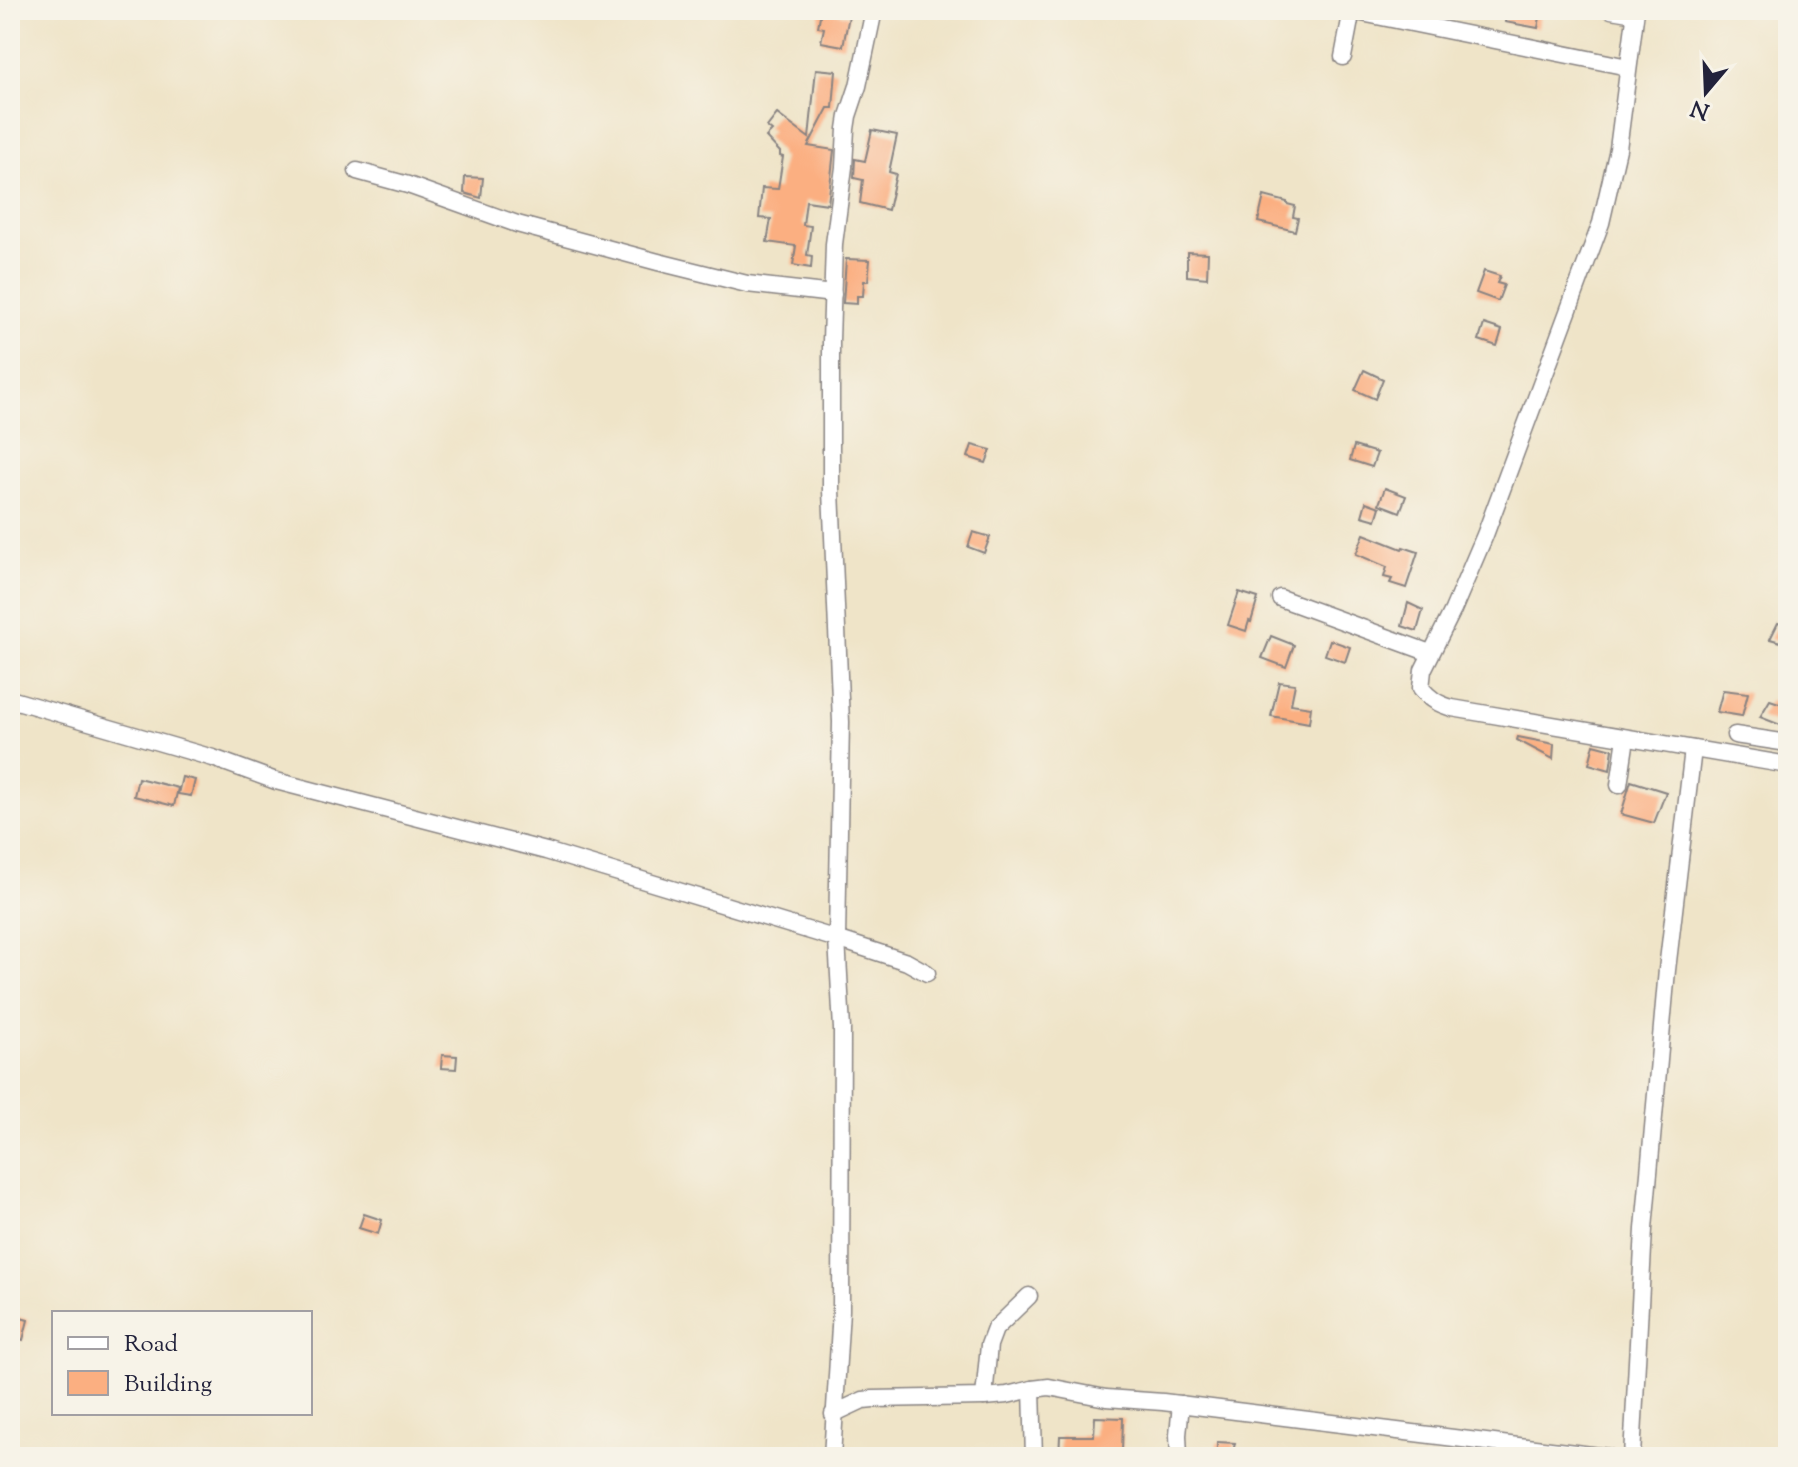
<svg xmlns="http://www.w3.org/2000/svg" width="1798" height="1467" font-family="'Sorts Mill Goudy',serif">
  <rect width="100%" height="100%" fill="#f7f3e8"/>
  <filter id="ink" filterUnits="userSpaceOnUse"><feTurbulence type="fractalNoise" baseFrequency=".0125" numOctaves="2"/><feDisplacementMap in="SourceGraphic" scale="16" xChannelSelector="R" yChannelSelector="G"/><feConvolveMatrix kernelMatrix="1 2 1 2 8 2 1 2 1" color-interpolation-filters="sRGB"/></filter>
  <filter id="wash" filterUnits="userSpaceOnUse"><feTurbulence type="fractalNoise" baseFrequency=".006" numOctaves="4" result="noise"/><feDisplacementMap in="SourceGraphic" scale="32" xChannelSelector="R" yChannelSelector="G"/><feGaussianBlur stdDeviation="1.8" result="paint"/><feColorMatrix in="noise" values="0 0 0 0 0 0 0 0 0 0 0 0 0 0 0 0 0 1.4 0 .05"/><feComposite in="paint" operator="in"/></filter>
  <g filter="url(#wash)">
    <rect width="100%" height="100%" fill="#efe4c8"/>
    <g id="blocks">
      <g fill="#fbaf81">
        <path d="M821,10L849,16L843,46L821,42L824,28L818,27Z"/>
        <path d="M1507,10L1541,12L1538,28L1505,22Z"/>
        <path d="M816,69L836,71L833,108H828L808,146L834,150L828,204L806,201L803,225L811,226L807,255L812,256L811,268L793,265L796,246L767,242L771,219L759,218L762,188L778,189L783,157L780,156V152L766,137L772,131L767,127L777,114L809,138Z"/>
        <path d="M872,130L897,135L889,172L896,174L888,210L860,203L863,180L854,178L855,159L865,161Z"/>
        <path d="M465,177L483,178L481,198L464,193Z"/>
        <path d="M1264,196L1287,202V204L1295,206L1293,217L1298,218L1295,231L1258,222Z"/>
        <path d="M1187,252L1208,253L1207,278L1187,276Z"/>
        <path d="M846,259L870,260L868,281H864L863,296H857V304L843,303Z"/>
        <path d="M1484,271L1500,276L1497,283L1504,285L1498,301L1476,293Z"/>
        <path d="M1484,324L1502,330L1497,346L1479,340Z"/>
        <path d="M1364,370L1383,379L1375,399L1355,390Z"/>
        <path d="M972,445L991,450L986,463L968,457Z"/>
        <path d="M1354,446L1377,453L1372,467L1350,460Z"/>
        <path d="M1385,488L1406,496L1400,512L1379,504Z"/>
        <path d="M1366,502L1380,507L1376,520L1362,516Z"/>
        <path d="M973,532L990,537L984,553L968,547Z"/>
        <path d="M1364,534L1402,549L1403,547L1418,552L1406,588L1390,583L1392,579L1384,577L1387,567L1356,554Z"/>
        <path d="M1239,592L1258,598L1251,622L1249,621L1246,631L1228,625Z"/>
        <path d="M1408,603L1423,610L1417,631L1402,626Z"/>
        <path d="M1778,623L1788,625V644L1770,639Z"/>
        <path d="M1271,636L1294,645L1286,667L1262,658Z"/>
        <path d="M1330,640L1350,647L1345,662L1325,655Z"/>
        <path d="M1279,682L1295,684L1291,704L1311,707L1309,723L1271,716Z"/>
        <path d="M1723,690L1748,693L1742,716L1717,712Z"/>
        <path d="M1770,700L1788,706V728L1760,717Z"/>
        <path d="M1518,737L1554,744L1553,759L1517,740Z"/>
        <path d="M1594,744L1613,749L1610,770L1589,764Z"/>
        <path d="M182,777L195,780L191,796L178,794Z"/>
        <path d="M138,778L178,788L174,806L134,796Z"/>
        <path d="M1631,781L1666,792L1654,823L1621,814Z"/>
        <path d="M442,1055L457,1056L456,1069L441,1068Z"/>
        <path d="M364,1214L382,1220L378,1234L359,1228Z"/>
        <path d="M10,1315L28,1320L23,1340L10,1336Z"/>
        <path d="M1095,1417L1123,1418L1122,1452L1087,1450L1086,1457H1059L1060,1436H1094Z"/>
        <path d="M1217,1442L1235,1443L1232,1457H1217Z"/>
      </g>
    </g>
  </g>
  <g filter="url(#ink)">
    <use href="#blocks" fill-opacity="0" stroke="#888382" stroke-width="2"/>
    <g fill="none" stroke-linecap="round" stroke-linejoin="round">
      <defs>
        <g id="minor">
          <path d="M1611,10L1635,14"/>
          <path d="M1636,10L1618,149L1601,223L1485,535L1453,610L1423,670L1421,688C1430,699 1438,704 1452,708L1788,765"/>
          <path d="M1343,57L1351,15L1357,12L1628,67"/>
          <path d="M357,171L408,185L517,224L658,262L747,284L833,294"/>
          <path d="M1280,598L1430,653"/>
          <path d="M10,699L213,758L276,781L546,851L837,939L907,962L927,973"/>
          <path d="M1735,735L1788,743"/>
          <path d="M1619,785L1626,738"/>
          <path d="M1032,1389L1034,1457"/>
          <path d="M984,1397L989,1345L995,1329L1029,1296"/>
          <path d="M833,1414L863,1400L873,1399L984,1397L1007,1395L1032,1389L1049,1387L1106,1398L1163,1402L1608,1457"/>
          <path d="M832,1457L841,1310L842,1029L837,939L841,722L831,490V341L834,244L844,167L846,129L848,116L858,86L874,10"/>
          <path d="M1179,1457L1178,1435L1181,1404"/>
          <path d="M1632,1457L1644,1229L1667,970L1693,749"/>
        </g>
      </defs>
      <use href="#minor" stroke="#888382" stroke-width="19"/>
      <use href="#minor" stroke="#fff" stroke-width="16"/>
    </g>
  </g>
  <rect width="1798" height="1467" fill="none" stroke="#f7f3e8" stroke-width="40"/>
  <rect x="52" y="1311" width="260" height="104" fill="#f7f3e8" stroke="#a29fa3" stroke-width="2"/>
  <rect x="68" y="1337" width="40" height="12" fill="#ffffff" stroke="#a29fa3" stroke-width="2"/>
  <text x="124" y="1351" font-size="24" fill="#22223b">Road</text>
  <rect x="68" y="1371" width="40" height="24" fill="#fbaf81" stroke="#a29fa3" stroke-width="2"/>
  <text x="124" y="1391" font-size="24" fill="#22223b">Building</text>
  <g transform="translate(1706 92) rotate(199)" stroke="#f7f3e8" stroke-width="6" paint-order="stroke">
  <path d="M0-6L14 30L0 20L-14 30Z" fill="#22223b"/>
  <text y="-12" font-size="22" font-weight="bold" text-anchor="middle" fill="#22223b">N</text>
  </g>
</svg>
